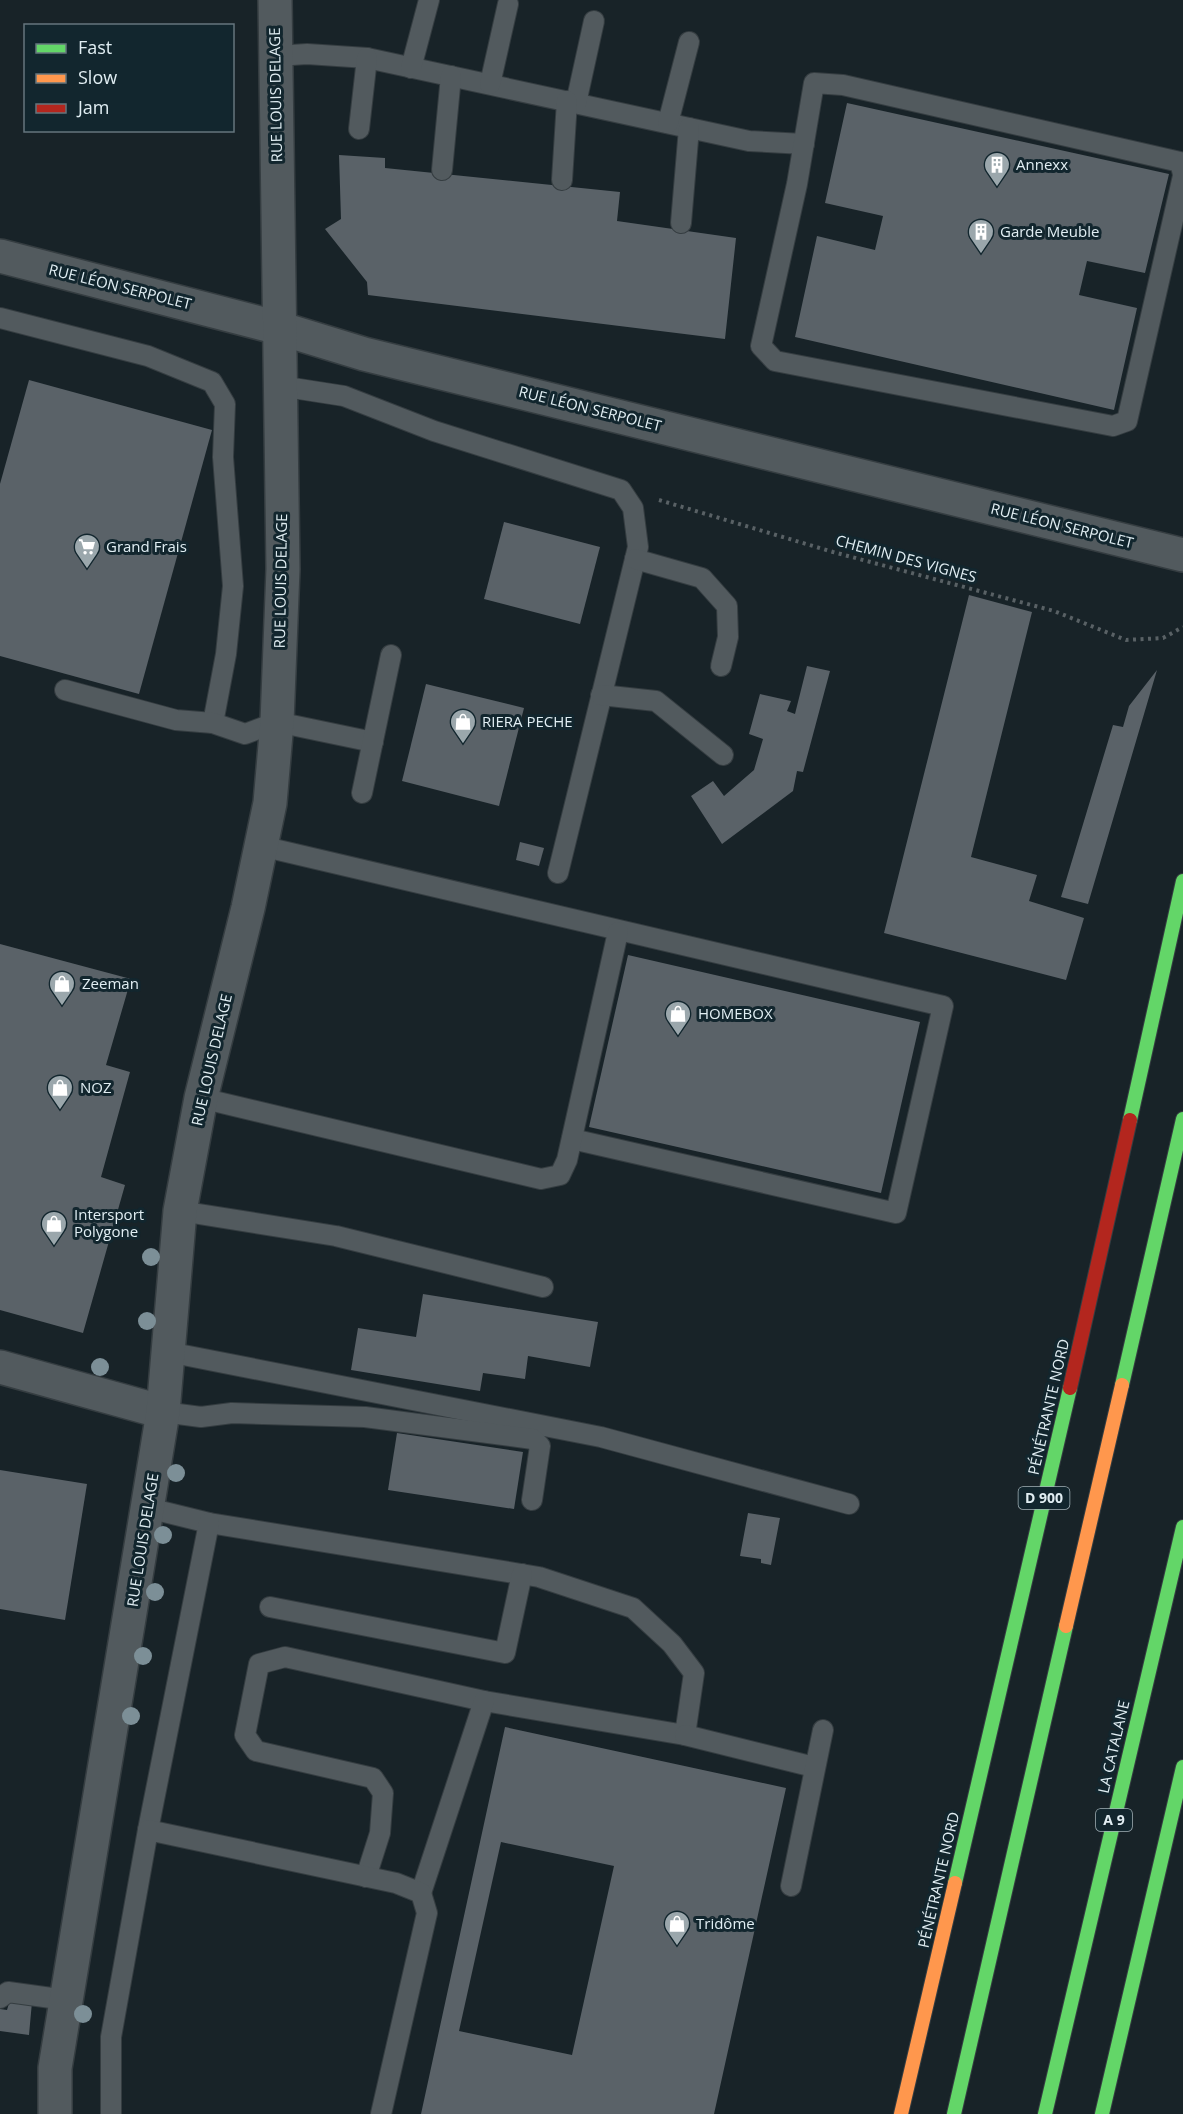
<svg xmlns="http://www.w3.org/2000/svg" width="1183" height="2114" font-family="'Open Sans',sans-serif">
  <rect width="100%" height="100%" fill="#182328"/>
  <g fill="#5a6268" fill-rule="evenodd">
    <path d="M847,103L1169,174L1145,273L1087,261L1079,295L1137,308L1114,410L795,337L817,236L875,250L883,216L825,203Z"/>
    <path d="M339,155L385,158V168L620,192L617,221L736,238L725,339L368,295L367,282L325,229L341,219Z"/>
    <path d="M29,380L212,430L139,694L0,656V484Z"/>
    <path d="M504,522L600,547L580,624L484,599Z"/>
    <path d="M969,595L1032,612L971,857L1037,875L1029,901L1084,918L1066,980L884,933Z"/>
    <path d="M807,666L830,671L803,772L797,771L793,791L722,844L691,796L713,781L724,796L754,770L763,739L749,734L760,694L791,701L787,711L795,714Z"/>
    <path d="M1157,670L1088,904L1061,897L1113,725L1123,727L1129,706Z"/>
    <path d="M426,684L524,708L499,806L402,781Z"/>
    <path d="M520,842L544,848L539,866L516,860Z"/>
    <path d="M0,944L131,979L106,1065L130,1072L101,1177L125,1185L83,1333L0,1310Z"/>
    <path d="M628,955L920,1022L881,1193L589,1127Z"/>
    <path d="M423,1294L598,1322L590,1367L528,1356L525,1379L483,1373L480,1391L351,1370L358,1328L416,1337Z"/>
    <path d="M397,1433L523,1452L514,1509L388,1490Z"/>
    <path d="M0,1470L87,1484L65,1620L0,1609Z"/>
    <path d="M748,1513L780,1518L771,1565L761,1563V1559L740,1556Z"/>
    <path d="M505,1727L786,1788L714,2114H421ZM501,1842L614,1866L572,2055L459,2031Z"/>
    <path d="M10,2000L32,2002L29,2035L0,2031V2009L7,2010Z"/>
  </g>
  <g fill="none" stroke-linecap="round" stroke-linejoin="round">
    <defs>
      <g id="lane">
        <path d="M276,56L307,54L367,58L749,141L804,144"/>
        <path d="M411,68L429,0"/>
        <path d="M490,84L508,4"/>
        <path d="M576,103L594,21"/>
        <path d="M668,123L689,42"/>
        <path d="M359,129L367,58"/>
        <path d="M442,170L451,76"/>
        <path d="M1183,174L1180,162L843,85L814,83L797,184L761,346L775,361L1113,426L1127,421L1183,176"/>
        <path d="M562,180L567,101"/>
        <path d="M681,223L689,128"/>
        <path d="M0,318L148,356L212,382L225,404L223,457L233,586L226,654L213,723"/>
        <path d="M280,386L344,396L434,431L621,490L633,508L638,547L558,873"/>
        <path d="M635,559L702,578L727,606L728,637L721,666"/>
        <path d="M65,690L176,720L213,723L245,734L277,722L373,742"/>
        <path d="M601,695L656,701L723,755"/>
        <path d="M362,793L391,655"/>
        <path d="M261,846L943,1006L896,1213L572,1139"/>
        <path d="M201,1098L541,1179L560,1175L567,1160L618,932"/>
        <path d="M180,1211L336,1236L543,1287"/>
        <path d="M168,1352L601,1437L849,1504"/>
        <path d="M163,1412L201,1417L232,1413L365,1417L533,1439L540,1446L532,1500"/>
        <path d="M148,1508L209,1523L539,1577L633,1608L672,1644L694,1673L685,1735L484,1701L285,1657L259,1664L245,1735L256,1751L373,1778L383,1793L380,1833L366,1877"/>
        <path d="M270,1607L505,1653L522,1574"/>
        <path d="M685,1735L814,1767"/>
        <path d="M148,1830L209,1523"/>
        <path d="M791,1886L823,1730"/>
        <path d="M421,1893L484,1701"/>
        <path d="M0,1998L8,1992L66,2000"/>
        <path d="M111,2114V2037L148,1830L396,1883L421,1893L427,1913L381,2114"/>
      </g>
      <g id="street">
        <path d="M0,256L279,328L364,354L1183,555"/>
        <path d="M0,1367L163,1412"/>
        <path d="M55,2114V2068L163,1412L180,1211L201,1098L248,908L270,803L277,722L283,569L275,0"/>
      </g>
      <g id="fast">
        <path d="M1130,1120L1183,881"/>
        <path d="M1122,1385L1183,1119"/>
        <path d="M955,1883L1070,1388"/>
        <path d="M954,2114L1066,1626"/>
        <path d="M1045,2114L1183,1527"/>
        <path d="M1102,2114L1183,1767"/>
      </g>
      <g id="slow">
        <path d="M1066,1626L1122,1385"/>
        <path d="M901,2114L955,1883"/>
      </g>
      <path id="jam" d="M1070,1388L1130,1120"/>
    </defs>
    <use href="#lane" stroke="#353d41" stroke-width="22"/>
    <use href="#street" stroke="#353d41" stroke-width="36"/>
    <use href="#fast" stroke="#353d41" stroke-width="16"/>
    <use href="#slow" stroke="#353d41" stroke-width="16"/>
    <use href="#jam" stroke="#353d41" stroke-width="16"/>
    <path stroke="#596165" stroke-width="4" stroke-dasharray="3 4.5" stroke-linecap="butt" d="M659,500L833,552L1054,611L1126,640L1163,638L1183,627"/>
    <use href="#lane" stroke="#525a5e" stroke-width="20"/>
    <use href="#street" stroke="#525a5e" stroke-width="33"/>
    <use href="#fast" stroke="#63d668" stroke-width="14"/>
    <use href="#slow" stroke="#ff974d" stroke-width="14"/>
    <use href="#jam" stroke="#b3261e" stroke-width="14"/>
  </g>
  <g fill="#7c8f97">
    <circle cx="151" cy="1257" r="9"/>
    <circle cx="147" cy="1321" r="9"/>
    <circle cx="100" cy="1367" r="9"/>
    <circle cx="176" cy="1473" r="9"/>
    <circle cx="163" cy="1535" r="9"/>
    <circle cx="155" cy="1592" r="9"/>
    <circle cx="143" cy="1656" r="9"/>
    <circle cx="131" cy="1716" r="9"/>
    <circle cx="83" cy="2014" r="9"/>
  </g>
  <defs>
    <symbol id="building-pin" viewBox="-11 -11 22 30"><path d="M0 17L-7.5 6A9.5 9.5 0 1 1 7.5 6Z" fill="#9ba7ac" stroke="#12262e"/><path d="M-4-6H4V6H1V3H-1V6H-4ZM-2.5-4.3h1.7v1.8h-1.7ZM.8-4.3h1.7v1.8H.8ZM-2.5-1h1.7V.8h-1.7ZM.8-1h1.7V.8H.8Z" fill="#fff"/></symbol>
    <symbol id="supermarket-pin" viewBox="-11 -11 22 30"><path d="M0 17L-7.5 6A9.5 9.5 0 1 1 7.5 6Z" fill="#9ba7ac" stroke="#12262e"/><path d="M-6-5.5h2.5l.6 2H6L4.5 2H-2.5L-4.4-4H-6ZM-1.5 3.2a1.3 1.3 0 1 0 .1 0ZM3 3.2a1.3 1.3 0 1 0 .1 0Z" fill="#fff"/></symbol>
    <symbol id="shop-pin" viewBox="-11 -11 22 30"><path d="M0 17L-7.5 6A9.5 9.5 0 1 1 7.5 6Z" fill="#9ba7ac" stroke="#12262e"/><path d="M-5-2.5h2.3a2.7 3.5 0 0 1 5.4 0H5L5.5 6h-11ZM-1.5-2.5h3a1.5 2.3 0 0 0-3 0Z" fill="#fff"/></symbol>
  </defs>
  <g fill-rule="evenodd">
    <use href="#building-pin" x="982" y="150" width="30" height="40"/>
    <use href="#building-pin" x="966" y="217" width="30" height="40"/>
    <use href="#supermarket-pin" x="72" y="532" width="30" height="40"/>
    <use href="#shop-pin" x="448" y="707" width="30" height="40"/>
    <use href="#shop-pin" x="47" y="969" width="30" height="40"/>
    <use href="#shop-pin" x="663" y="999" width="30" height="40"/>
    <use href="#shop-pin" x="45" y="1073" width="30" height="40"/>
    <use href="#shop-pin" x="39" y="1209" width="30" height="40"/>
    <use href="#shop-pin" x="662" y="1909" width="30" height="40"/>
  </g>
  <g text-anchor="middle" stroke-width="6" stroke-linejoin="round" paint-order="stroke">
    <g fill="#12262e" stroke="#a3b2b8" stroke-width="1.5">
      <rect x="1018.5" y="1487" width="51" height="22" rx="4.5"/>
      <rect x="1096" y="1809" width="36" height="22" rx="4.5"/>
    </g>
    <g font-size="14" font-weight="bold" fill="#e1eef3">
      <text x="1044" y="1503">D 900</text>
      <text x="1114" y="1825">A 9</text>
    </g>
    <g font-size="15" fill="#e1eef3" stroke="#12262e">
      <text transform="translate(276 95) rotate(-91)" y="5">RUE LOUIS DELAGE</text>
      <text transform="translate(120 287) rotate(14)" y="5">RUE LÉON SERPOLET</text>
      <text transform="translate(590 409) rotate(14)" y="5">RUE LÉON SERPOLET</text>
      <text transform="translate(1062 526) rotate(14)" y="5">RUE LÉON SERPOLET</text>
      <text transform="translate(906 559) rotate(15)" y="5">CHEMIN DES VIGNES</text>
      <text transform="translate(281 581) rotate(-89)" y="5">RUE LOUIS DELAGE</text>
      <text transform="translate(212 1060) rotate(-77)" y="5">RUE LOUIS DELAGE</text>
      <text transform="translate(1049 1407) rotate(-77)" y="5">PÉNÉTRANTE NORD</text>
      <text transform="translate(143 1540) rotate(-81)" y="5">RUE LOUIS DELAGE</text>
      <text transform="translate(1114 1747) rotate(-77)" y="5">LA CATALANE</text>
      <text transform="translate(939 1880) rotate(-77)" y="5">PÉNÉTRANTE NORD</text>
    </g>
    <g font-size="15" fill="#e1eef3" stroke="#12262e" text-anchor="start">
      <text x="1016" y="170">Annexx</text>
      <text x="1000" y="237">Garde Meuble</text>
      <text x="106" y="552">Grand Frais</text>
      <text x="482" y="727">RIERA PECHE</text>
      <text x="82" y="989">Zeeman</text>
      <text x="698" y="1019">HOMEBOX</text>
      <text x="80" y="1093">NOZ</text>
      <text x="74" y="1220">Intersport<tspan x="74" dy="17">Polygone</tspan></text>
      <text x="696" y="1929">Tridôme</text>
    </g>
  </g>
  <rect x="24" y="24" width="210" height="108" fill="#12262e" stroke="#65767d" stroke-width="1.5"/>
  <rect x="36" y="44" width="30" height="9" fill="#63d668" stroke="#65767d" stroke-width="1.5"/>
  <text x="78" y="54" font-size="18" fill="#e1eef3">Fast</text>
  <rect x="36" y="74" width="30" height="9" fill="#ff974d" stroke="#65767d" stroke-width="1.5"/>
  <text x="78" y="84" font-size="18" fill="#e1eef3">Slow</text>
  <rect x="36" y="104" width="30" height="9" fill="#b3261e" stroke="#65767d" stroke-width="1.5"/>
  <text x="78" y="114" font-size="18" fill="#e1eef3">Jam</text>
</svg>
